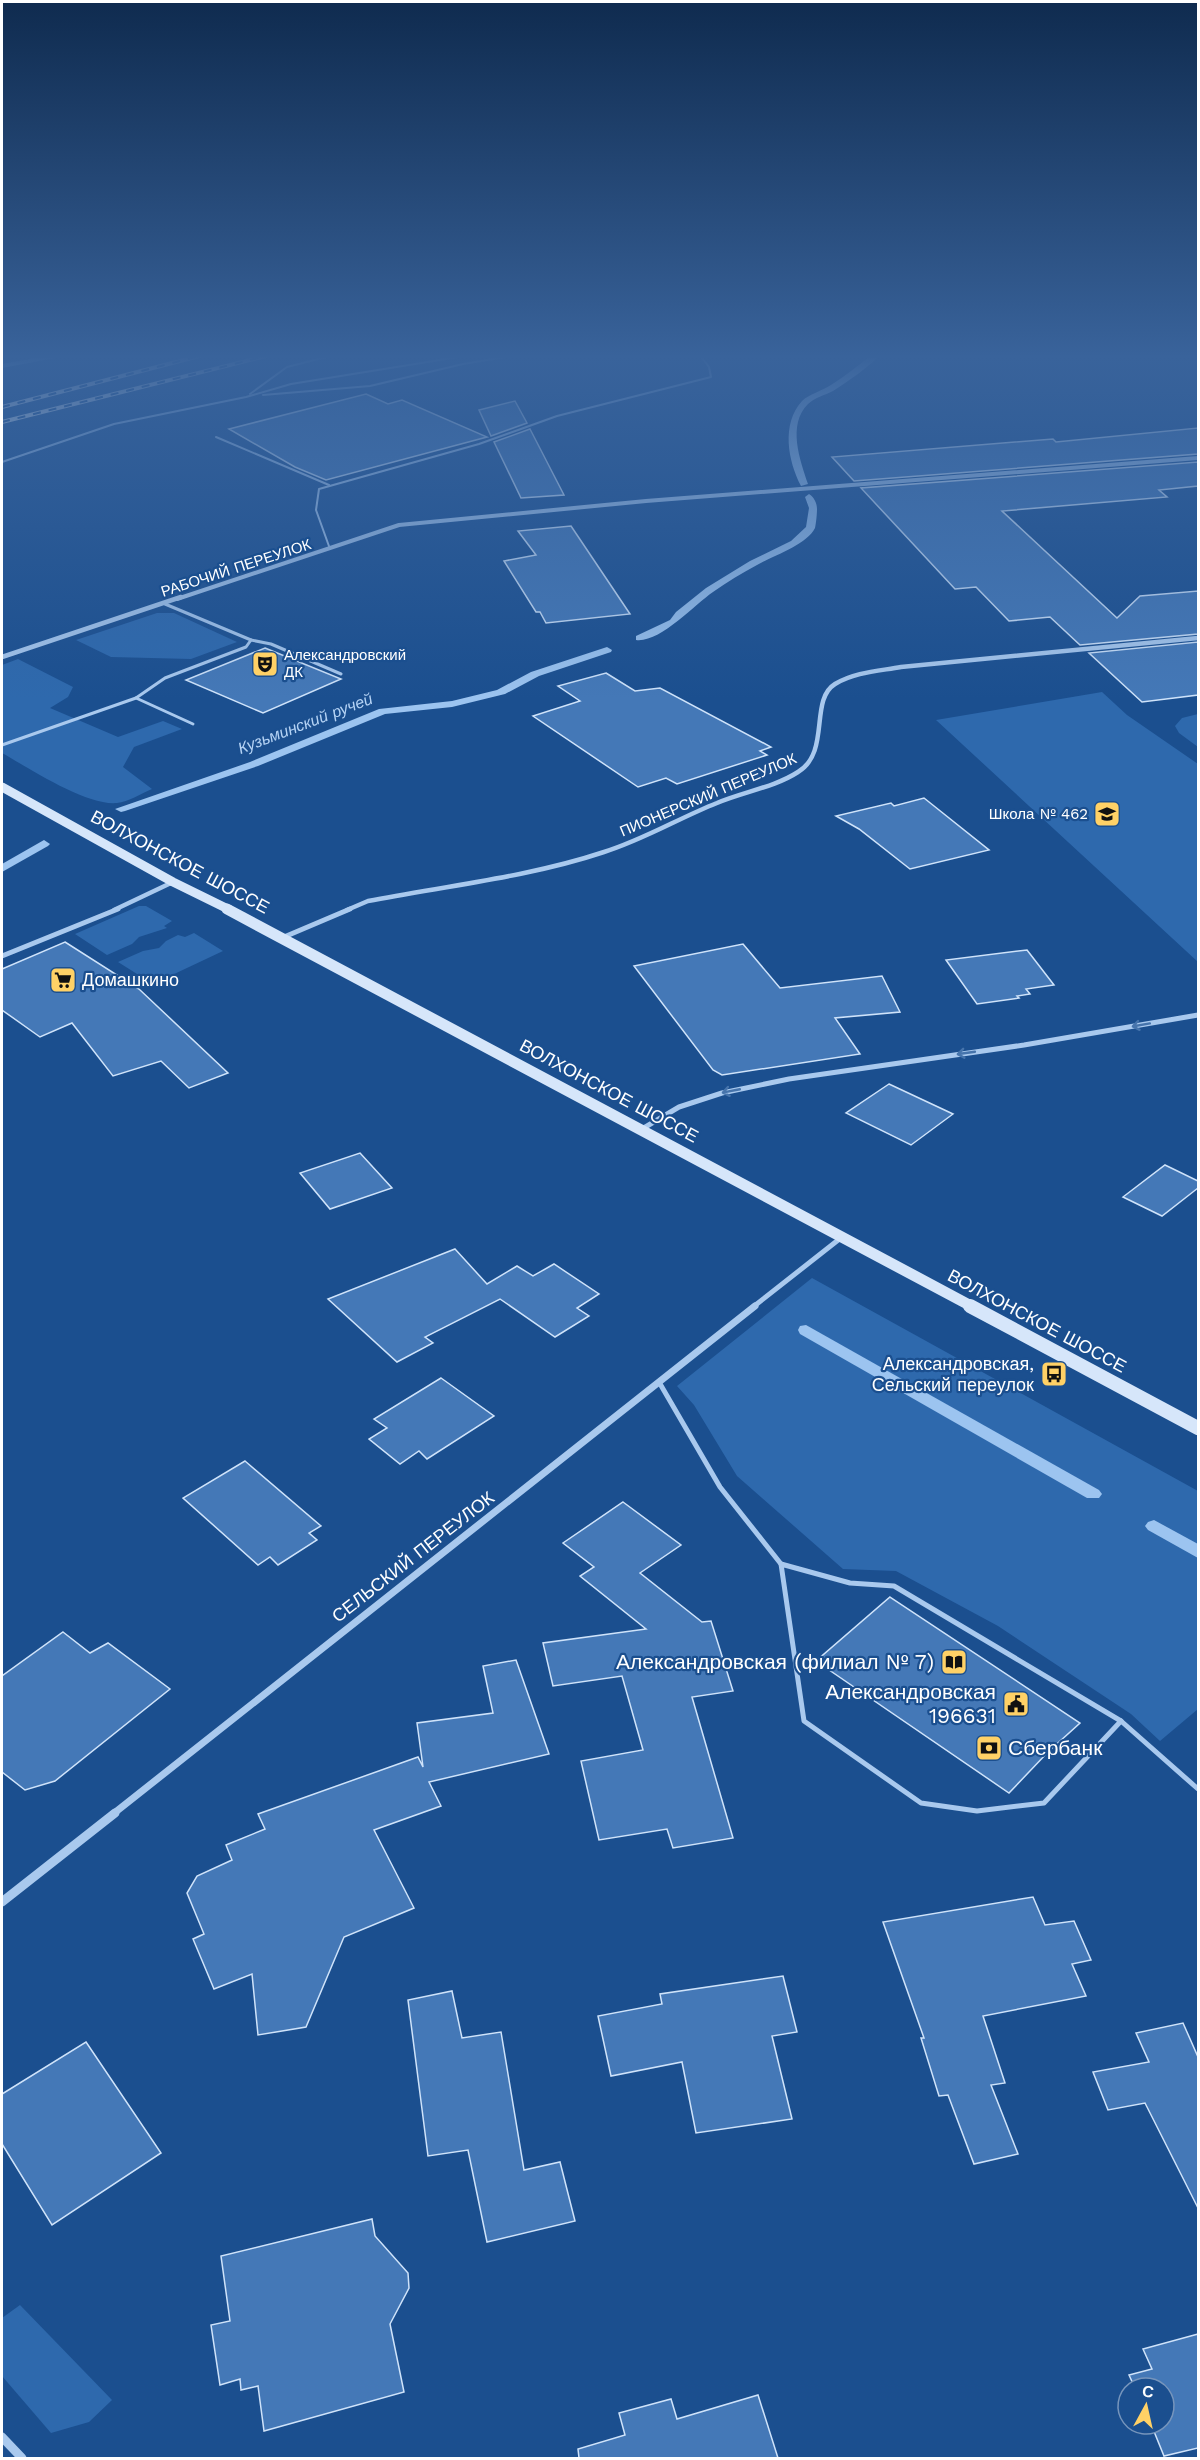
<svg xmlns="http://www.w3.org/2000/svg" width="1200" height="2460" font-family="'Work Sans',sans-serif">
  <rect width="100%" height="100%" fill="#1b4f8f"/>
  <g fill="#2e69ad">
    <path d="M157,613H174L237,642L191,659L111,657L76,640Z"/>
    <path d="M18,659L73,687L68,697L50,708L118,737L163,721L182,729L134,747L123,767L152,789C142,793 128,802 117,803C86,806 29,768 2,753V665Z"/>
    <path d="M1102,692L1127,715L1198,764V962L936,720Z"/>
    <path d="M1198,714V747L1179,733L1175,726L1182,718Z"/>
    <path d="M139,906H146L172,921L164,926L167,928L139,937L132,944L107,955L75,934Z"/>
    <path d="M194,933L223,951L153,984L118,962L143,951L159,948L166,941L178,935L185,937Z"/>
    <path d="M812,1278L1198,1491V1709L1160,1741L1131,1714L998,1626L896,1571L843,1569L737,1476L694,1405L677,1386Z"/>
    <path d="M20,2305L112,2400L89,2422L51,2433L2,2376V2318Z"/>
  </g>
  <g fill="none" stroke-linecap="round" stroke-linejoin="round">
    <g fill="#9cc4f0" fill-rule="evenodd">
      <path d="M57,354H76L2,368V364Z"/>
      <path d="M873,354H882C868,367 849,381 833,391C825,395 814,398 808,404C787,425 800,460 808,484L801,486C788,461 781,424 802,401C809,394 822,391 831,385C845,376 859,365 873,354Z"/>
      <path d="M809,494C814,497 817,503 817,509C817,514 816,524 815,528C807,545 772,556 757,565C742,573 727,582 713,592C694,605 660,643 636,640V636L670,620L676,612L706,588L750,561L791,541L806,527L809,508L805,497Z"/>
      <path d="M607,647L612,650L611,652L539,676L505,694L452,707L385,714L258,766L125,811L121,812L115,809L250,762L379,709L452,701L497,690L531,672Z"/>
      <path d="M44,840L50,844L48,846L2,872V864Z"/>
      <path d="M806,1325L1099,1490L1102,1494L1099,1498H1087L800,1334L798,1330L800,1326Z"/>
      <path d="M1154,1520L1198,1544V1558L1148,1530L1145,1526L1148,1522Z"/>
    </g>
  </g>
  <g fill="#4478b7" stroke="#cfe3fa" stroke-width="1.5">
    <path d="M366,394L388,404L402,400L487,437L326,480L295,467L229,429Z"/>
    <path d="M515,401L527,423L491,436L479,410Z"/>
    <path d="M1198,428V454L854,481L832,457L1053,439L1056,442Z"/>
    <path d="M530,429L564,495L521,498L494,442Z"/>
    <path d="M1198,462V486L1159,490L1167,497L1002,511L1117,618L1140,596L1198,591V634L1080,645L1050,617L1009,621L976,587L955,589L861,488Z"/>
    <path d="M571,526L630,614L546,623L540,612H536L504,561L536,555L518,531Z"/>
    <path d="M1198,642V695L1142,702L1089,653Z"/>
    <path d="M265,648L341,679L263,713L186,680Z"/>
    <path d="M606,673L635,691L660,688L771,747L760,751L767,755L677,784L666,778L638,787L533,716L580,701L558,686Z"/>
    <path d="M924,798L989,850L910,869L859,829L836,816L891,803L894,806Z"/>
    <path d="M65,942L139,989L228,1073L189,1088L161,1061L113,1076L72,1023L40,1037L2,1010V969Z"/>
    <path d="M743,944L780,988L882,976L900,1012L835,1018L860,1054L722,1075L713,1070L634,966Z"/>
    <path d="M1027,950L1054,985L1026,989L1030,994L1017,996L1019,998L977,1004L946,960Z"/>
    <path d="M889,1084L953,1114L911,1145L846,1113Z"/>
    <path d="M360,1153L392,1188L330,1209L300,1173Z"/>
    <path d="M1165,1165L1198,1181V1188L1162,1216L1123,1197Z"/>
    <path d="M455,1249L487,1284L517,1266L533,1276L554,1264L599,1294L577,1308L589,1316L555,1337L500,1299L425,1337L433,1343L397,1362L328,1299Z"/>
    <path d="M441,1378L494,1416L427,1459L419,1451L400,1464L369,1439L387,1428L374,1419Z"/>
    <path d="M245,1461L321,1526L309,1533L317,1540L278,1565L270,1557L258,1565L183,1498Z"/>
    <path d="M623,1502L681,1545L640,1573L702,1622L711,1621L733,1691L692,1697L733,1838L673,1848L667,1829L599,1840L581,1761L643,1750L622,1676L553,1686L543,1643L646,1629L580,1576L594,1567L563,1543Z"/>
    <path d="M890,1597L1080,1723L1048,1752L1009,1793L816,1661Z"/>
    <path d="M63,1632L90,1653L108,1643L170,1689L55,1781L25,1790L2,1772V1676Z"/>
    <path d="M516,1660L549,1754L429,1782L441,1806L374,1830L414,1908L344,1937L306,2027L258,2035L252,1974L214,1989L193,1939L204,1934L187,1893L197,1876L232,1860L226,1845L265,1829L258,1814L418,1757L423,1767L417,1723L493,1713L483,1666Z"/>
    <path d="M1033,1897L1045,1925L1074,1921L1091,1960L1072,1964L1086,1996L983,2016L1005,2083L991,2085L1018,2154L974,2164L948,2095L939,2096L921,2038H924L883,1922Z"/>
    <path d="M783,1976L797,2032L772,2036L792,2119L696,2133L682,2062L611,2076L598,2016L662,2004L660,1994Z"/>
    <path d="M452,1991L462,2038L501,2032L524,2170L560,2162L575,2221L487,2242L468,2150L428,2156L408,2000Z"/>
    <path d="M1183,2023L1198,2057V2208L1145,2103L1108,2110L1093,2072L1149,2062L1136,2033Z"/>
    <path d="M86,2042L161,2153L52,2225L2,2144V2094Z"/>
    <path d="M372,2219L375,2236L408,2273L409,2288L390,2324L404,2392L264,2431L258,2386L241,2390L240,2379L220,2385L211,2325L230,2321L221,2256Z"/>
    <path d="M1198,2334V2448L1164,2456L1151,2424H1164V2388H1135L1129,2375L1152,2369L1143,2349Z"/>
    <path d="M758,2395L778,2458H579L578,2449L625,2435L619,2413L671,2399L677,2419Z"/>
  </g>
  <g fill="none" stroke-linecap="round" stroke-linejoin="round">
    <g stroke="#a9c9ee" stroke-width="2">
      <path d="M250,394L287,367L338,354"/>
      <path d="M263,395L370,386L463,364L524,354"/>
      <path d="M216,437L329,485"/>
      <path d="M2,462L114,424L246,397L291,384L477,354"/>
      <path d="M330,549L316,510L319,489L479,444L557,416L711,377L709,367L699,354"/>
    </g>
    <g stroke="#a9c9ee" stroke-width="3">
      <path d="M251,640L271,644L341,674"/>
      <path d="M136,698L193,724"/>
      <path d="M2,745L136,698L165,678L246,647L251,640L165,604"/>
    </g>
    <g stroke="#a9c9ee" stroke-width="5">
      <path d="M659,1382L720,1487L781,1564"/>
      <path d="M781,1564L850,1583L894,1586L1121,1721L1044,1803L977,1811L921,1803L804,1721Z"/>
      <path d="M1121,1721L1198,1789"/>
    </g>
    <path stroke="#a9c9ee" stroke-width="4" d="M177,599L399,525L646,501L1198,458"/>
    <g stroke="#a9c9ee" stroke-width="4.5">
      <path d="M2,657L181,597"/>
      <path d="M114,910L173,882"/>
      <path d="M347,910L368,901C446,886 529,877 604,852C643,840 679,818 717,803C743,792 775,787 798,772C831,752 809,700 835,684C855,672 879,671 901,667L1198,638"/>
    </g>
    <g stroke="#a9c9ee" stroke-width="5">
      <path d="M284,937L350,909"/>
      <path d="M2,956L118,909"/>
      <path d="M642,1129L679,1107L722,1093L789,1079L1024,1045L1198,1015"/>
      <path d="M753,1307L842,1237"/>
    </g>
    <path stroke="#a9c9ee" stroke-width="7" d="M113,1814L755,1306"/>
    <g stroke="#a9c9ee" stroke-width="9">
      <path d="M2,1902L115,1813"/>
      <path d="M2,2437L22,2458"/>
    </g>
    <path stroke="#d6e6fa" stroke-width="9" d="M2,787L173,882L230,910"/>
    <path stroke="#d6e6fa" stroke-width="11" d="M227,909L973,1307"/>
    <path stroke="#d6e6fa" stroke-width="14" d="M970,1306L1198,1428"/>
    <defs>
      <g id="rail">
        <path d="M2,407L207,354"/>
        <path d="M2,422L274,354"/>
      </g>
    </defs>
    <use href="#rail" stroke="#fff" stroke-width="4"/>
    <use href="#rail" stroke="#1b4f8f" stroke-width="2" stroke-dasharray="8" stroke-linecap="butt"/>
  </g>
  <defs><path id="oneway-shaft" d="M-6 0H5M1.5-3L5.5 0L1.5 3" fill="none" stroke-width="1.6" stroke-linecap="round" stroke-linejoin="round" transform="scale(1.5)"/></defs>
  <g stroke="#4674ac">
    <use href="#oneway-shaft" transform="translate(1141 1025) rotate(170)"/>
    <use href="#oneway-shaft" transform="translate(966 1053) rotate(172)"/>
    <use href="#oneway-shaft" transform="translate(731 1091) rotate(169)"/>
  </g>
  <linearGradient id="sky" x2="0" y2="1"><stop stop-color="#0f2b4f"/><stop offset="0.51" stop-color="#39639b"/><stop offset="1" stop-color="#39639b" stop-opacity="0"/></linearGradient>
  <rect width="1200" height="699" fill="url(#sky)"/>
  <defs>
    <symbol id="theatre-square" viewBox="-11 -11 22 22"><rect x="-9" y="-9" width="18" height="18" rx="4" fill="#ffd166" stroke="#1b4f8f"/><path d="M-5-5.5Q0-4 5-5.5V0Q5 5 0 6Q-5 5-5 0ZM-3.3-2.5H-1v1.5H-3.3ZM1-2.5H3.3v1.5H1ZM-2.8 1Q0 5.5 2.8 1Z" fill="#111"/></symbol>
    <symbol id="school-square" viewBox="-11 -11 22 22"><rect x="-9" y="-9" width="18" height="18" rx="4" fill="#ffd166" stroke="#1b4f8f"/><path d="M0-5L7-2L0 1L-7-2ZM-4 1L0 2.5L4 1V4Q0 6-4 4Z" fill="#111"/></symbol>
    <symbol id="supermarket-square" viewBox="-11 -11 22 22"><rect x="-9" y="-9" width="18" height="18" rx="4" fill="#ffd166" stroke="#1b4f8f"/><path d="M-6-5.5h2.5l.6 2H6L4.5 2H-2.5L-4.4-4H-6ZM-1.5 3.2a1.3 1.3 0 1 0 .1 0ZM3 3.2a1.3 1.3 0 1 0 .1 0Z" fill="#111"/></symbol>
    <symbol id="bus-square" viewBox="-11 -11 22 22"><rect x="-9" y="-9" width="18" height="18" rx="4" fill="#ffd166" stroke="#1b4f8f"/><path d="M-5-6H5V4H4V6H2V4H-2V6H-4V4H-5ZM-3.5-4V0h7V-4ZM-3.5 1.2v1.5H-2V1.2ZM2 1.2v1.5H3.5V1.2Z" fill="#111"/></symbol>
    <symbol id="library-square" viewBox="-11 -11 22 22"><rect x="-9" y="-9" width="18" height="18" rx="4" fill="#ffd166" stroke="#1b4f8f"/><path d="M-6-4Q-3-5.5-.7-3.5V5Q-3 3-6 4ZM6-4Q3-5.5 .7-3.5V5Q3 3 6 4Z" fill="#111"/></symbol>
    <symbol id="civic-square" viewBox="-11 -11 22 22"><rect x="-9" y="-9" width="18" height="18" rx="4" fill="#ffd166" stroke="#1b4f8f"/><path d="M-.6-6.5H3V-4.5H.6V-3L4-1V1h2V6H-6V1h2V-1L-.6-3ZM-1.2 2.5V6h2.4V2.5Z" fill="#111"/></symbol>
    <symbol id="bank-square" viewBox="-11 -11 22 22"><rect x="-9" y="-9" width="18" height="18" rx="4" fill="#ffd166" stroke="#1b4f8f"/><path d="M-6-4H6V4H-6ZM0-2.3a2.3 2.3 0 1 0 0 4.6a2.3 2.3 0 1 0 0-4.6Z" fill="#111"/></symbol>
  </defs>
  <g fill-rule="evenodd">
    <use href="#theatre-square" x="250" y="649" width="30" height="30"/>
    <use href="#school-square" x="1092" y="799" width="30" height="30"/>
    <use href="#supermarket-square" x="48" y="965" width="30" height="30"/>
    <use href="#bus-square" x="1039" y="1359" width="30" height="30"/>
    <use href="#library-square" x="939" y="1647" width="30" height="30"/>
    <use href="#civic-square" x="1001" y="1689" width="30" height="30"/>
    <use href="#bank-square" x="974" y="1733" width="30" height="30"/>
  </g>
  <g text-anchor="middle" stroke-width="4.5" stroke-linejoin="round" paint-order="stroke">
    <g font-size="15" fill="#fff" stroke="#1b4f8f">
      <text transform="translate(236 568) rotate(-18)" y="5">РАБОЧИЙ ПЕРЕУЛОК</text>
      <text transform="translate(708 795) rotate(-23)" y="5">ПИОНЕРСКИЙ ПЕРЕУЛОК</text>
    </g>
    <g font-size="15" fill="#fff" stroke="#1b4f8f" text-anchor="start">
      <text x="284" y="660">Александровский<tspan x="284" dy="17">ДК</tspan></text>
      <text x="1088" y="819" text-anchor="end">Школа № 462</text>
    </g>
    <g font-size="16" font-style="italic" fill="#b5d3f5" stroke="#1b4f8f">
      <text transform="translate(305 723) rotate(-21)" y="6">Кузьминский ручей</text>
    </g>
    <g font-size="18" fill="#fff" stroke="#1b4f8f">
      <text transform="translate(180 862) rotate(28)" y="6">ВОЛХОНСКОЕ ШОССЕ</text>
      <text transform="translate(609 1091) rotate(28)" y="6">ВОЛХОНСКОЕ ШОССЕ</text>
      <text transform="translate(1037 1321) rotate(28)" y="6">ВОЛХОНСКОЕ ШОССЕ</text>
      <text transform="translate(413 1557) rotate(-38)" y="6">СЕЛЬСКИЙ ПЕРЕУЛОК</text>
    </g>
    <g font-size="18" fill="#fff" stroke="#1b4f8f" text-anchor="start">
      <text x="82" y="986">Домашкино</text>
      <text x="1034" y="1370" text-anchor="end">Александровская,<tspan x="1034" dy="21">Сельский переулок</tspan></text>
    </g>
    <g font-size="21" fill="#fff" stroke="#1b4f8f" text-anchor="end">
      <text x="934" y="1669">Александровская (филиал № 7)</text>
      <text x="996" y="1699">Александровская<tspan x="996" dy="24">196631</tspan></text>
      <text x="1008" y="1755" text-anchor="start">Сбербанк</text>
    </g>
  </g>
  <rect width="1200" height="2460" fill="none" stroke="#ffffff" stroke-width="6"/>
  <g transform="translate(1146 2406) rotate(8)"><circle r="28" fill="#1b4f8f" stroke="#7695bc" stroke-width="1.5"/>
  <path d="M0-4.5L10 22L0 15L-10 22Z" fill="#ffd166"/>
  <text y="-9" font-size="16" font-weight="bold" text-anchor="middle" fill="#ffffff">С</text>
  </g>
</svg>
